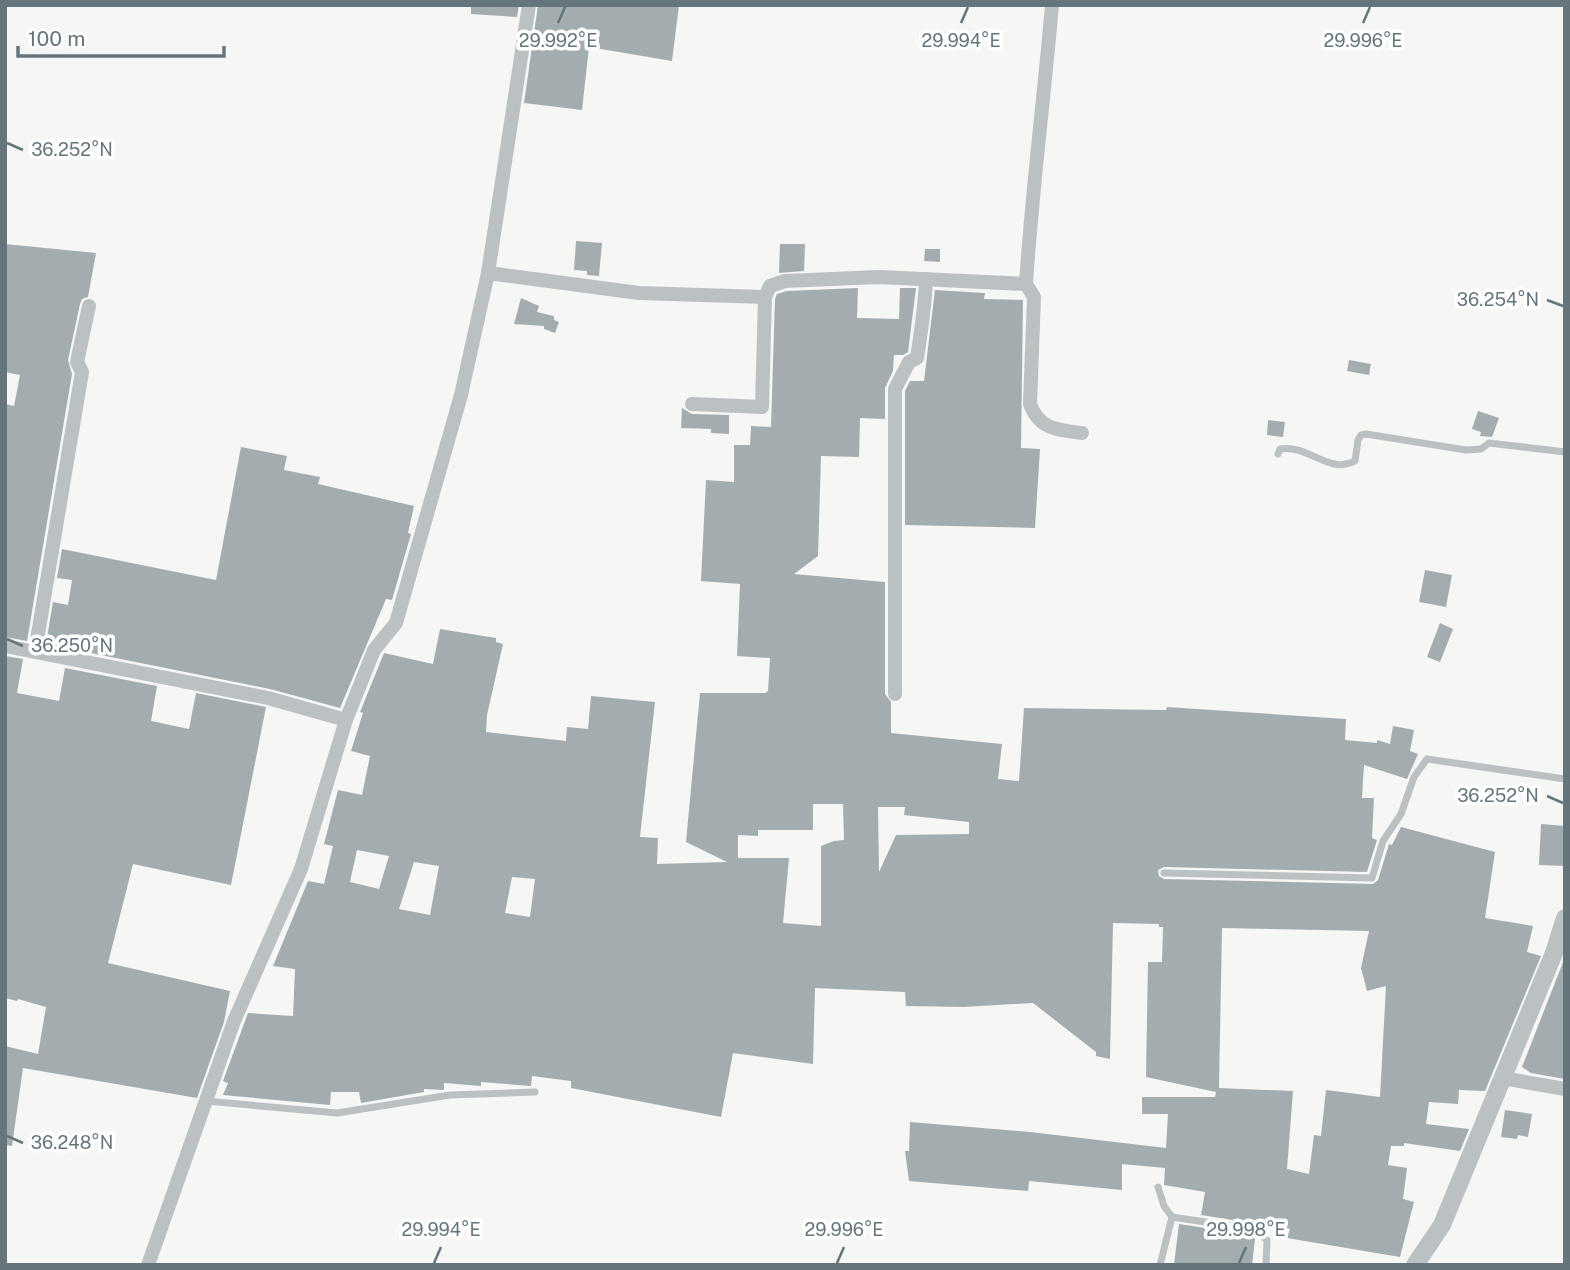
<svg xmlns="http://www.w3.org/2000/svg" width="1570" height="1270" font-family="'Public Sans',sans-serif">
  <rect width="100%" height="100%" fill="#f6f6f4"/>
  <g fill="#a3adb0" fill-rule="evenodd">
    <path d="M471,5H519L517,17L471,14Z"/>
    <path d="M538,5H679L672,61L589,47L582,110L524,103Z"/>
    <path d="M576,241L602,243L599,276L587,275V271L574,270Z"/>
    <path d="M5,244L96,253L88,297L82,299L80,304L68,360L72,374L27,641L5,637V404L14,406L20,375L5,372Z"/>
    <path d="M780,244H805L804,271L779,273Z"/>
    <path d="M925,249H940V262L924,261Z"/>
    <path d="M858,288L857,318L899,319L900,288H916L908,352L903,355H894L893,371L885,388V419L860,418L859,457L821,456L818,556L794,574L885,582V694L891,702V733L1002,744L998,779L1019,781L1024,708L1166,710L1167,707L1346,719L1345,740L1377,743V740L1390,744L1393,726L1414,730L1410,751L1418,754L1407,779L1364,765L1362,798H1374L1372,838L1377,840L1367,872L1164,867L1158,870L1159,876L1164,879L1373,884L1378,880L1389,844L1392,845L1401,827L1495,852L1485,918L1533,926L1527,952L1541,956L1485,1091L1459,1090L1458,1104L1429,1102L1426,1124L1469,1129L1460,1151L1404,1143V1146H1391L1388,1165L1407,1168L1403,1199L1414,1202L1400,1257L1287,1238L1290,1229L1201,1215L1205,1192L1164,1185L1165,1168L1122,1164V1190L1029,1181L1028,1191L909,1181L905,1151H909L910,1122L1030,1132L1166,1148L1168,1114H1142V1097H1215L1216,1092L1146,1077L1148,962H1162L1163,927H1159V924L1113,923L1110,1059L1096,1056V1052L1033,1003L964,1007L906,1006L905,992L815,988L813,1064L733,1053L721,1117L571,1088V1081L532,1076L531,1086L481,1082V1086L444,1083V1090L424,1089V1092L361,1103L359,1092H331L330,1105L223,1095L228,1083L223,1081L248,1013L293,1016L295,969L273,966L308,881L324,884L333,846L324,844L338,790L362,795L370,756L351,751L363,713L360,712L384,653L433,664L440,629L496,638V642L503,644L487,715L486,732L566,741L567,727L588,729L591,696L655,702L640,837L658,838L657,864L727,862L686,842L700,693H765L768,691L770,658L737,656L740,584L701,581L706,480L734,482V445H750L751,426L771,427L775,299L777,294L787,291ZM813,804H843L844,840L834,841L821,846V926L783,923L789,858H738V835L758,836V830H813ZM878,807H905L904,815L969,822V834L896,835L879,872ZM357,850L389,856L379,889L350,882ZM414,862L439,866L430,915L399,909ZM512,877L535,879L530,917L505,913ZM1222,928L1369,931L1361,968L1367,991L1386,986L1380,1097L1326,1090L1321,1136L1314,1135L1309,1174L1287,1169L1293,1091L1219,1088Z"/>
    <path d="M935,290L985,293L984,299L1023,300L1021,448L1040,449L1035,528L905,525V391L910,381H924Z"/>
    <path d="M521,298L539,306L537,312L554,316V320L559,322L555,333L544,329V326L514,324Z"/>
    <path d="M1349,360L1371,364L1369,375L1347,371Z"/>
    <path d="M682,408L692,414L729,415V434L711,433V429L681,428Z"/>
    <path d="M1478,411L1499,418L1492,437L1480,436L1481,432L1472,429Z"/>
    <path d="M1268,420L1285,422L1283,437L1267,435Z"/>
    <path d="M241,447L287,456L284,470L320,477L318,484L414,506L408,533L411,534L392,600L386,599L340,708L270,689L46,644L53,602L68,605L72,580L57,578L62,549L216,580Z"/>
    <path d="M1425,570L1452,575L1446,607L1419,602Z"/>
    <path d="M1440,623L1453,629L1440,662L1427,657Z"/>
    <path d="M5,656L23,659L17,693L59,701L65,668L157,686L151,721L189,729L196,693L266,707L231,885L133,864L108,963L230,991L224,1022L197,1098L23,1068L12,1146L5,1145V1046L38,1054L46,1007L18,999L17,1001L5,998Z"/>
    <path d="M1541,824L1565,826V866L1539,865Z"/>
    <path d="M1565,957V1079L1531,1073L1522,1067Z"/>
    <path d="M1505,1110L1532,1114L1528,1137L1518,1135L1517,1139L1501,1137Z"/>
    <path d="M1179,1224L1250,1235L1255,1239L1252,1265H1174Z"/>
  </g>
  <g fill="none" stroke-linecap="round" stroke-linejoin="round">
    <g stroke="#bbc1c3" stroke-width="7">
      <path d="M1278,454L1280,449C1308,444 1329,475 1355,461L1358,440L1361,435L1366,434L1466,450L1481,449L1489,443L1565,452"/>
      <path d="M1164,873L1372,878L1383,841L1401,814L1414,777L1427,759L1565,779"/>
      <path d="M206,1101L337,1113L450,1095L535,1092"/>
      <path d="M1158,1187L1164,1206L1172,1217"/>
      <path d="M1160,1265L1172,1217L1252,1229L1267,1240L1266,1265"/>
    </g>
    <g stroke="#bbc1c3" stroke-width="14">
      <path d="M488,273L639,293L765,297L770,286L785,281L879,277L1026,284C1032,191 1044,98 1052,5"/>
      <path d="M1026,284L1034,297L1030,404C1039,429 1057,430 1082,433"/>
      <path d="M692,404L762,407L765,297"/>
      <path d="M5,646L268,698L346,720"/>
      <path d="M35,652L82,372L77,362L89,306"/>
      <path d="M895,694V389L909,362L917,358C921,332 925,307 926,279"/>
      <path d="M1502,1078L1565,1089"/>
      <path d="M148,1265L234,1021L301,869L346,720L374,650L396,623L461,395L488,273L529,5"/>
    </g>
    <path stroke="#bbc1c3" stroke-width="18" d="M1415,1265L1442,1225L1554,953L1565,918"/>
  </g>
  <path fill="none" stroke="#64757c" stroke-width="2.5" d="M558,23L565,7M961,23L968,7M1363,23L1370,7M7,143L23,150M1547,300L1563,306M7,639L23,646M1547,796L1563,803M7,1136L23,1143M434,1263L441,1247M837,1263L844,1247M1239,1263L1246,1247"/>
  <g font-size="18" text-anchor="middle" fill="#64757c" stroke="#fff" stroke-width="7" stroke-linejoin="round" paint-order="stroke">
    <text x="558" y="47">29.992°E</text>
    <text x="961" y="47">29.994°E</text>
    <text x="1363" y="47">29.996°E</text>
    <text x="72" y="156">36.252°N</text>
    <text x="1498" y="306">36.254°N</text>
    <text x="72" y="652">36.250°N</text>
    <text x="1498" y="802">36.252°N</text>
    <text x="72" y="1149">36.248°N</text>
    <text x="441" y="1236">29.994°E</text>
    <text x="844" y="1236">29.996°E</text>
    <text x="1246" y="1236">29.998°E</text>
  </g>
  <rect width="1570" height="1270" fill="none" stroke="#64757c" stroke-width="14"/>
  <path d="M18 46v10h206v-10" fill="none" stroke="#64757c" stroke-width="3.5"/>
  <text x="28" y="46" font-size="21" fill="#64757c" stroke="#ffffff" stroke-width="5" paint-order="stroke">100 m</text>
</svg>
